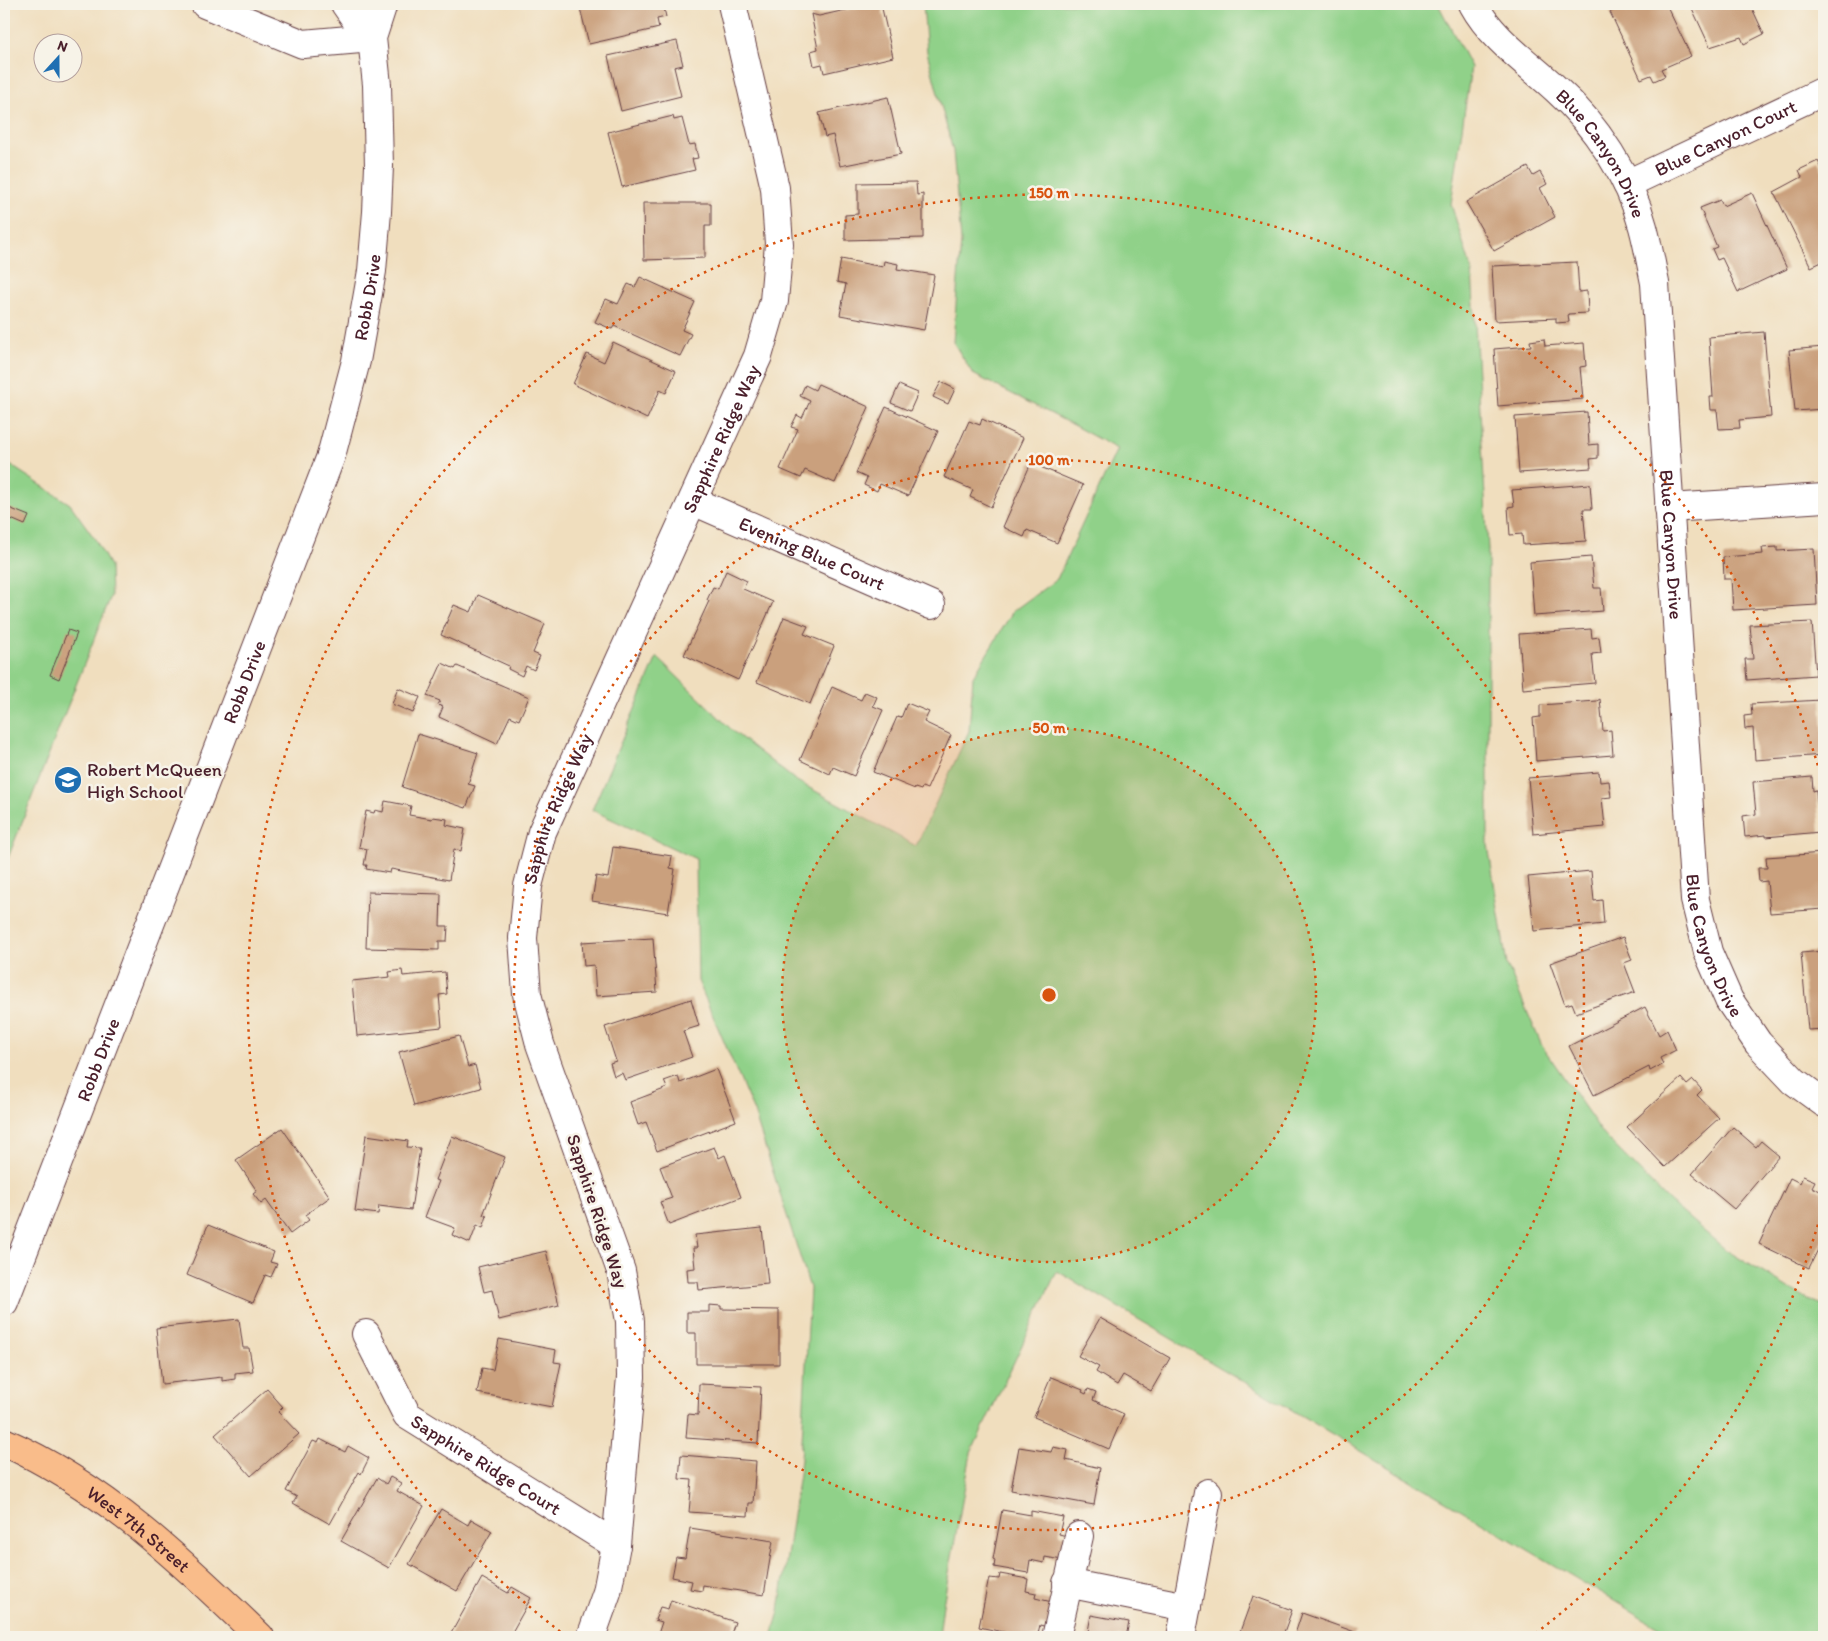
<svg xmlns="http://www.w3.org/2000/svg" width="1828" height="1641" font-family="Itim,sans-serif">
  <rect width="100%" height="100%" fill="#f7f3e8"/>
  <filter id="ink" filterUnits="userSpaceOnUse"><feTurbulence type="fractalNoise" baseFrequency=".02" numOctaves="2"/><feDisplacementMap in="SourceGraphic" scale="10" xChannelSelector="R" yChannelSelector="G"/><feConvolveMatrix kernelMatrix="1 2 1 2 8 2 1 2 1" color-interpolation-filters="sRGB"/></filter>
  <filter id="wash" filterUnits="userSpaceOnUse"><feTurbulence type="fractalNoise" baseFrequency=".0096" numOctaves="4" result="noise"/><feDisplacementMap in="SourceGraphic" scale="20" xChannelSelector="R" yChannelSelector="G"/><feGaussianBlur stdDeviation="1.12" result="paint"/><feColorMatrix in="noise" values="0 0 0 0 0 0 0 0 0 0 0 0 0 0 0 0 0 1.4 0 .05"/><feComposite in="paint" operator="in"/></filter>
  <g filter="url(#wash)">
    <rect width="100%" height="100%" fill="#f0debe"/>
    <g fill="#90d189" stroke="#6d785a">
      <path d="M923,4H1438L1471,67L1451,204L1472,271L1488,549V845L1507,965L1542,1046L1604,1135L1670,1202L1726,1250L1808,1300L1824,1305V1637H1675L1057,1271L971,1453L943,1605L939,1637H772L779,1611L801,1460L810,1288L754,1112L698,981L696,859L592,810L657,657L734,732L795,780L916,846L969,731L973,677L1013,611L1057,579L1117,449L1071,424L973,374L953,342L961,241L953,151L927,52Z"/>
      <path d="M4,461L70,504L95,539L110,566L111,596L4,868Z"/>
    </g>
    <g id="blocks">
      <g fill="#caa07d">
        <path d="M579,4H663L666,17L657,19L659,28L589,44Z"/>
        <path d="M872,4H881L893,57L824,73L822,64L814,66L811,51L818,49L811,14L819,16Z"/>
        <path d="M1629,4H1666L1691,56L1661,69L1665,76L1654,81L1651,75L1641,79L1610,12Z"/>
        <path d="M1690,4H1750L1764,34L1744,44L1741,37L1710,47Z"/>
        <path d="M677,41L683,65L674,67L681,96L621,111L608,56Z"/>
        <path d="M888,97L901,154L840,166L833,135L825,137L819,113Z"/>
        <path d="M673,116L674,120L682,118L689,145L695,144L698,158L692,159L695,170L622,187L608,132Z"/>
        <path d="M1818,161L1824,173V261L1811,267L1774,192L1802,177L1799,170Z"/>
        <path d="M1528,167L1533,176L1540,172L1547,184L1540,188L1555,217L1494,251L1466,202Z"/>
        <path d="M916,182L917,195L923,194V238L845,240V215L858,214V183Z"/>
        <path d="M1752,193L1787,269L1738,292L1722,258L1717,260L1712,249L1717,247L1700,208L1720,200L1723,206Z"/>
        <path d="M643,203H711V226H705V258L644,260Z"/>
        <path d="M841,259L883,267L884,261L898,264L897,269L934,275L924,330L840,315L846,284L837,282Z"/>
        <path d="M1577,262L1579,292L1587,291L1588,313L1568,314L1569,322L1556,323V318L1495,321L1492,266Z"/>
        <path d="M640,277L695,302L682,330L691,334L680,356L614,326L612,329L595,322L606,299L618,304L628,284L635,287Z"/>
        <path d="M1764,332L1771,417L1739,420L1740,428L1719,429L1717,410H1711L1710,397H1713L1709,337Z"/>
        <path d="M1544,339L1545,346L1584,343L1586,366L1580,367L1583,399L1498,406L1494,349L1531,346L1530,341Z"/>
        <path d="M613,342L676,371L666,393L660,390L647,419L573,384L587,354L604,362Z"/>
        <path d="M1824,347V409L1795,411L1789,350Z"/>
        <path d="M941,382L955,389L948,404L933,397Z"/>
        <path d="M818,384L869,407L835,483L805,470L801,478L780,469L798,429L791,427L797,415L802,418L810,401L800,396L805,385L815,390Z"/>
        <path d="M899,385L918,393L910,411L891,403Z"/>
        <path d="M886,407L938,431L908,496L880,484L877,491L864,485L867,478L856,473Z"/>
        <path d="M1587,412L1589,445L1598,444V458L1590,459L1591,468L1519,473L1515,417Z"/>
        <path d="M982,419L1023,438L991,507L970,497L973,490L944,477L969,421L980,425Z"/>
        <path d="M1031,463L1083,485L1057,543L1027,530L1024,537L1003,527Z"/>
        <path d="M1590,484L1592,509H1583L1586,541L1523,545L1522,534L1510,535L1508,507L1514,506L1512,490Z"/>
        <path d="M4,506L29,516L25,525L4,516Z"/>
        <path d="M1777,547V551L1814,549L1817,605L1733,610L1731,579H1724L1723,557L1763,554L1762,548Z"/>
        <path d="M1591,557L1594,588H1601L1603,611L1534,616L1530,562Z"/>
        <path d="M726,571L747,581L743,589L773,602L738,680L684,655L709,601L707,600L713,587L718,589Z"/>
        <path d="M478,595L545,624L533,653L540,656L534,670L526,666L522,676L508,669L509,666L441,635L454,605L471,612Z"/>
        <path d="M784,617L808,626L804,634L834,646L810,704L757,682Z"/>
        <path d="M1812,622L1816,675L1747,680L1745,659H1753L1750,625Z"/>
        <path d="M1591,629L1592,638L1599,637L1601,653L1592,654L1595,683L1523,689L1519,634Z"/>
        <path d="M68,630L77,633L59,679L50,675Z"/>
        <path d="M442,663L455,669L457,666L529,697L519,720L510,716L497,744L439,717L443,707L438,705L440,701L427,696Z"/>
        <path d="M832,687L861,700L865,692L877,697L873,706L883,710L854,776L833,767L830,774L800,760Z"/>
        <path d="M398,688L420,697L413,713L392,704Z"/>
        <path d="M1600,699L1603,731L1611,730L1613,755L1536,761L1533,718L1540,717V705L1597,701Z"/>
        <path d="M1821,700L1824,755L1755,760L1753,728L1745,729L1744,716L1752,715L1751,704Z"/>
        <path d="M907,703L929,712L924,722L951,735L927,789L922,787L921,790L915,788V789L873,772L897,717L901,718Z"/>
        <path d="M418,734L478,753L468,784L475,786L466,808L402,787Z"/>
        <path d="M1599,772L1600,782L1609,781L1611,797L1602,798L1605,827L1533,834L1528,778Z"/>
        <path d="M1812,777L1813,791L1816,790L1820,832L1766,837V835L1745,837L1743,816L1756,814L1753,782Z"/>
        <path d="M385,801L411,806L409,815L432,819L433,817L447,819L446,825L465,829L461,851L454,849L449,880L391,869L390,873L366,869L367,865H364L367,849L359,847L366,811L374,813L375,810L383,812Z"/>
        <path d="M613,847L672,856L670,868L675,869L668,913L592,901L596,876L608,878Z"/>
        <path d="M1824,853V909L1770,913L1767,881L1759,882L1758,868H1767L1766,857Z"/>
        <path d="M1591,871L1594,901L1602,900L1604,924L1534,931L1528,877Z"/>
        <path d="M368,892L441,894L440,926H448L447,941H439V950L366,948Z"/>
        <path d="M1623,937L1632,960L1624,963L1635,992L1576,1013L1572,1003L1565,1005L1550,963Z"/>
        <path d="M653,938L657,992L596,996L594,965L584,966L582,942Z"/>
        <path d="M1824,951V1029L1808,1030L1801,953Z"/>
        <path d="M402,970L403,976L445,972L447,994L439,995L442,1027L357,1036L352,981L390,977L389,972Z"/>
        <path d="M691,999L699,1026L683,1031L692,1057L625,1080L622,1073L614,1076L610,1063L616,1061L605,1027Z"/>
        <path d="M1645,1007L1659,1035L1667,1030L1676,1050L1660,1058L1663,1064L1650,1071L1649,1067L1594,1095L1569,1046Z"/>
        <path d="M459,1036L468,1067L475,1065L481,1088L414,1106L399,1052Z"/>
        <path d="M716,1069L736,1121L657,1151L646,1122L638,1125L630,1102L667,1088L664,1081L678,1076L680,1083Z"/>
        <path d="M1681,1078L1687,1085L1693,1080L1702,1090L1697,1095L1719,1118L1665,1167L1627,1127Z"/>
        <path d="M1733,1127L1756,1147L1761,1141L1779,1156L1734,1209L1692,1174Z"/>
        <path d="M282,1128L330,1197L305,1215L309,1220L290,1234L266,1200L261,1204L253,1194L257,1191L236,1160Z"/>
        <path d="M366,1135L408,1141L407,1147L420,1148L411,1210L379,1206L378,1214L355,1211Z"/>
        <path d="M452,1136L505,1157L483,1215L487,1216L483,1228L477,1225L470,1243L452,1235L455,1228L425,1217L439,1181L435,1180Z"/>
        <path d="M714,1147L719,1158L725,1155L741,1197L669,1225L660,1202L672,1198L660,1167Z"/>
        <path d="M1803,1176L1815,1181L1812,1187L1824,1193V1237L1809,1268L1759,1244L1790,1178L1800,1183Z"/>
        <path d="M208,1225L274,1252L270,1262L277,1264L271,1277L265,1275L253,1303L187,1275Z"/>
        <path d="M762,1228L768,1284L699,1290L698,1282H688L687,1269L695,1268L693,1248H697L695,1235Z"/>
        <path d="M546,1251L559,1305L499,1320L492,1290L484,1292L478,1267Z"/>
        <path d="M709,1305L721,1306V1309L779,1310V1364H696V1333H687V1312H709Z"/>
        <path d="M1100,1318L1170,1358L1151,1391L1123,1375L1117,1385L1096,1372L1099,1367L1078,1356Z"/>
        <path d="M239,1319L243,1348H249L253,1371L235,1373V1379L222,1381V1377L162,1384L156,1328Z"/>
        <path d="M499,1339L556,1350L554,1362L561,1363L552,1407L477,1393L482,1368L493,1370Z"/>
        <path d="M1051,1377L1083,1390L1082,1392L1086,1394L1088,1389L1096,1392L1093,1400L1124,1414L1109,1449L1034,1417Z"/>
        <path d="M699,1384L761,1387L758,1443L686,1438L688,1414L698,1415Z"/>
        <path d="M267,1389L283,1407L278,1412L299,1434L251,1476L215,1435Z"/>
        <path d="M320,1439L345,1452L348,1446L369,1458L361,1474L359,1472L330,1524L293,1503L297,1497L286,1491L313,1441L318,1443Z"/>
        <path d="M1019,1447L1051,1452L1053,1447L1068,1450L1066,1460L1100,1468L1094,1505L1011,1490Z"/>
        <path d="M681,1455L756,1461L753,1503H749L748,1516L689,1512L692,1480L679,1479Z"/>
        <path d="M390,1477L401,1483L397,1491L424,1506L389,1568L341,1541L377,1478L386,1484Z"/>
        <path d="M441,1509L468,1525L471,1519L492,1531L457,1591L409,1564Z"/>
        <path d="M1002,1510L1031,1515V1511L1063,1517L1059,1534L1067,1536L1062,1560L1045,1557L1044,1563L1030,1560L1028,1573L994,1567L995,1560L993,1559Z"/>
        <path d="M690,1528L773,1541L764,1595L703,1585L702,1591L690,1589L692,1581L672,1577L676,1557L685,1558Z"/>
        <path d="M1000,1574L1028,1579L1026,1591L1036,1593L1035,1598L1052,1602L1047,1627L1040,1625L1037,1637H1007L1008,1633L979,1627L989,1578L999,1579Z"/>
        <path d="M482,1578L508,1593L512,1587L531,1598L511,1634L517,1637H449Z"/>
        <path d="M1253,1596L1292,1610L1283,1635H1281L1280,1637H1238Z"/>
        <path d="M671,1600L735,1622L730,1637H657L662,1622L655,1620L660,1607L668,1609Z"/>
        <path d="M1302,1613L1355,1632L1353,1637H1294Z"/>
        <path d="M1091,1615L1129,1622L1126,1637H1087Z"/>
      </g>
    </g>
  </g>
  <g filter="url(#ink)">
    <use href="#blocks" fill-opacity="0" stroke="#633c41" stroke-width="1"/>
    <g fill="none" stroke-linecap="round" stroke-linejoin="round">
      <defs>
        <g id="minor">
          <path d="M205,4L303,44L372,38"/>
          <path d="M345,4L354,17L372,38"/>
          <path id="s1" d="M1473,4C1492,39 1528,63 1557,90C1595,124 1630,177 1643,227C1648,245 1651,264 1655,283L1695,900L1708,952L1729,1000L1758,1043L1794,1081L1824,1103"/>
          <path id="s2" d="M1627,184L1824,91"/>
          <path id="s3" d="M693,501L931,605"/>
          <path d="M1669,508L1824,498"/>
          <path id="s4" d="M4,1302L331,456L356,361L372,271L377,212L379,166L377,85L372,38L383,4"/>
          <path id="s5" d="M366,1334L407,1415L616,1545"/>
          <path d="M1067,1583L1187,1607"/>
          <path d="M1057,1633L1079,1536"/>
          <path id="s6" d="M591,1637L607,1592L616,1545L631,1377L630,1321L621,1271L540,1044L527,994L523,938L528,886L542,832L758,356L774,301L779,244L775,188L732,4"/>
          <path d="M1181,1637L1208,1493"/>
        </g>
        <g id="major">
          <path id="s7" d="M4,1442C103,1486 183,1562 260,1637"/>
        </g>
      </defs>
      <use href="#minor" stroke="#633c41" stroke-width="30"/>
      <use href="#major" stroke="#633c41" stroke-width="30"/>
      <use href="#minor" stroke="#fff" stroke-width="28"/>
      <use href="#major" stroke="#f9bc8a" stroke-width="28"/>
    </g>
  </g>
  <circle cx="1049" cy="995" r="267" fill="#d8530f" fill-opacity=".12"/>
  <g fill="none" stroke="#d8530f" stroke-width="2.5" stroke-dasharray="2.5 5">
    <circle cx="1049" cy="995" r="267"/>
    <circle cx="1049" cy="995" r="535"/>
    <path d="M1824 1203A802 802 0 0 1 1532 1636M566 1636A802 802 0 1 1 1824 787"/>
  </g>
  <defs>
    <symbol id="school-disc" viewBox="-11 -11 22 22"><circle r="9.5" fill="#1f6fb2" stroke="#f7f3e8"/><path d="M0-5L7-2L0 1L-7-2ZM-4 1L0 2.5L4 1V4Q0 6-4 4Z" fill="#fff"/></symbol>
  </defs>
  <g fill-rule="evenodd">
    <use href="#school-disc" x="52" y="764" width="32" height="32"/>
  </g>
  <g text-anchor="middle" stroke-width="5" stroke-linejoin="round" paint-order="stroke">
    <g font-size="19" fill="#4a1f2b" stroke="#f7f3e8">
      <text dy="7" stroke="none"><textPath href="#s2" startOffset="109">Blue Canyon Court</textPath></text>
      <text dy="7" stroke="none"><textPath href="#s1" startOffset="199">Blue Canyon Drive</textPath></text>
      <text dy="7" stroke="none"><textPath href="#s4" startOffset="1070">Robb Drive</textPath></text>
      <text dy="7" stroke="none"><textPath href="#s6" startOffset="1260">Sapphire Ridge Way</textPath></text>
      <text dy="7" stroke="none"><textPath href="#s1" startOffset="604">Blue Canyon Drive</textPath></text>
      <text dy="7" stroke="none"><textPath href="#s3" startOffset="130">Evening Blue Court</textPath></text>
      <text dy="7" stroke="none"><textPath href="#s4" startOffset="665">Robb Drive</textPath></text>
      <text dy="7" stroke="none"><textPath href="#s6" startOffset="855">Sapphire Ridge Way</textPath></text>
      <text dy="7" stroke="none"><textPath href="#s1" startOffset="1009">Blue Canyon Drive</textPath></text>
      <text dy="7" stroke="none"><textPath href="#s4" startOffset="260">Robb Drive</textPath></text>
      <text transform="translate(598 1211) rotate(72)" y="7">Sapphire Ridge Way</text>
      <text dy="7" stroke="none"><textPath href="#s5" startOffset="184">Sapphire Ridge Court</textPath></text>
      <text dy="7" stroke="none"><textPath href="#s7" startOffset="161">West 7th Street</textPath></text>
    </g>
    <g font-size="19" fill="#4a1f2b" stroke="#f7f3e8" text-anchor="start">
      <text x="87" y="776">Robert McQueen<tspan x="87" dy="22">High School</tspan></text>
    </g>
  </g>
  <circle cx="1049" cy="995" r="8" fill="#d8530f" stroke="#f7f3e8" stroke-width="2.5"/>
  <g font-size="15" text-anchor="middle" font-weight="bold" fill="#d8530f" stroke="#f7f3e8" stroke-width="5" stroke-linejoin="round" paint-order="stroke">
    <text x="1049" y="198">150 m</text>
    <text x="1049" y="465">100 m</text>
    <text x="1049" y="733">50 m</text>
  </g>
  <rect width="1828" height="1641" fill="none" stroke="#f7f3e8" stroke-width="20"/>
  <g transform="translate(58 58) rotate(21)"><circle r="24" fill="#f7f3e8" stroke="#b29e9c"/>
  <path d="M0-4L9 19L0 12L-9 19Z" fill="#1f6fb2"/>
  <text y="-8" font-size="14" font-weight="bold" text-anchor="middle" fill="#4a1f2b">N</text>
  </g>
</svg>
